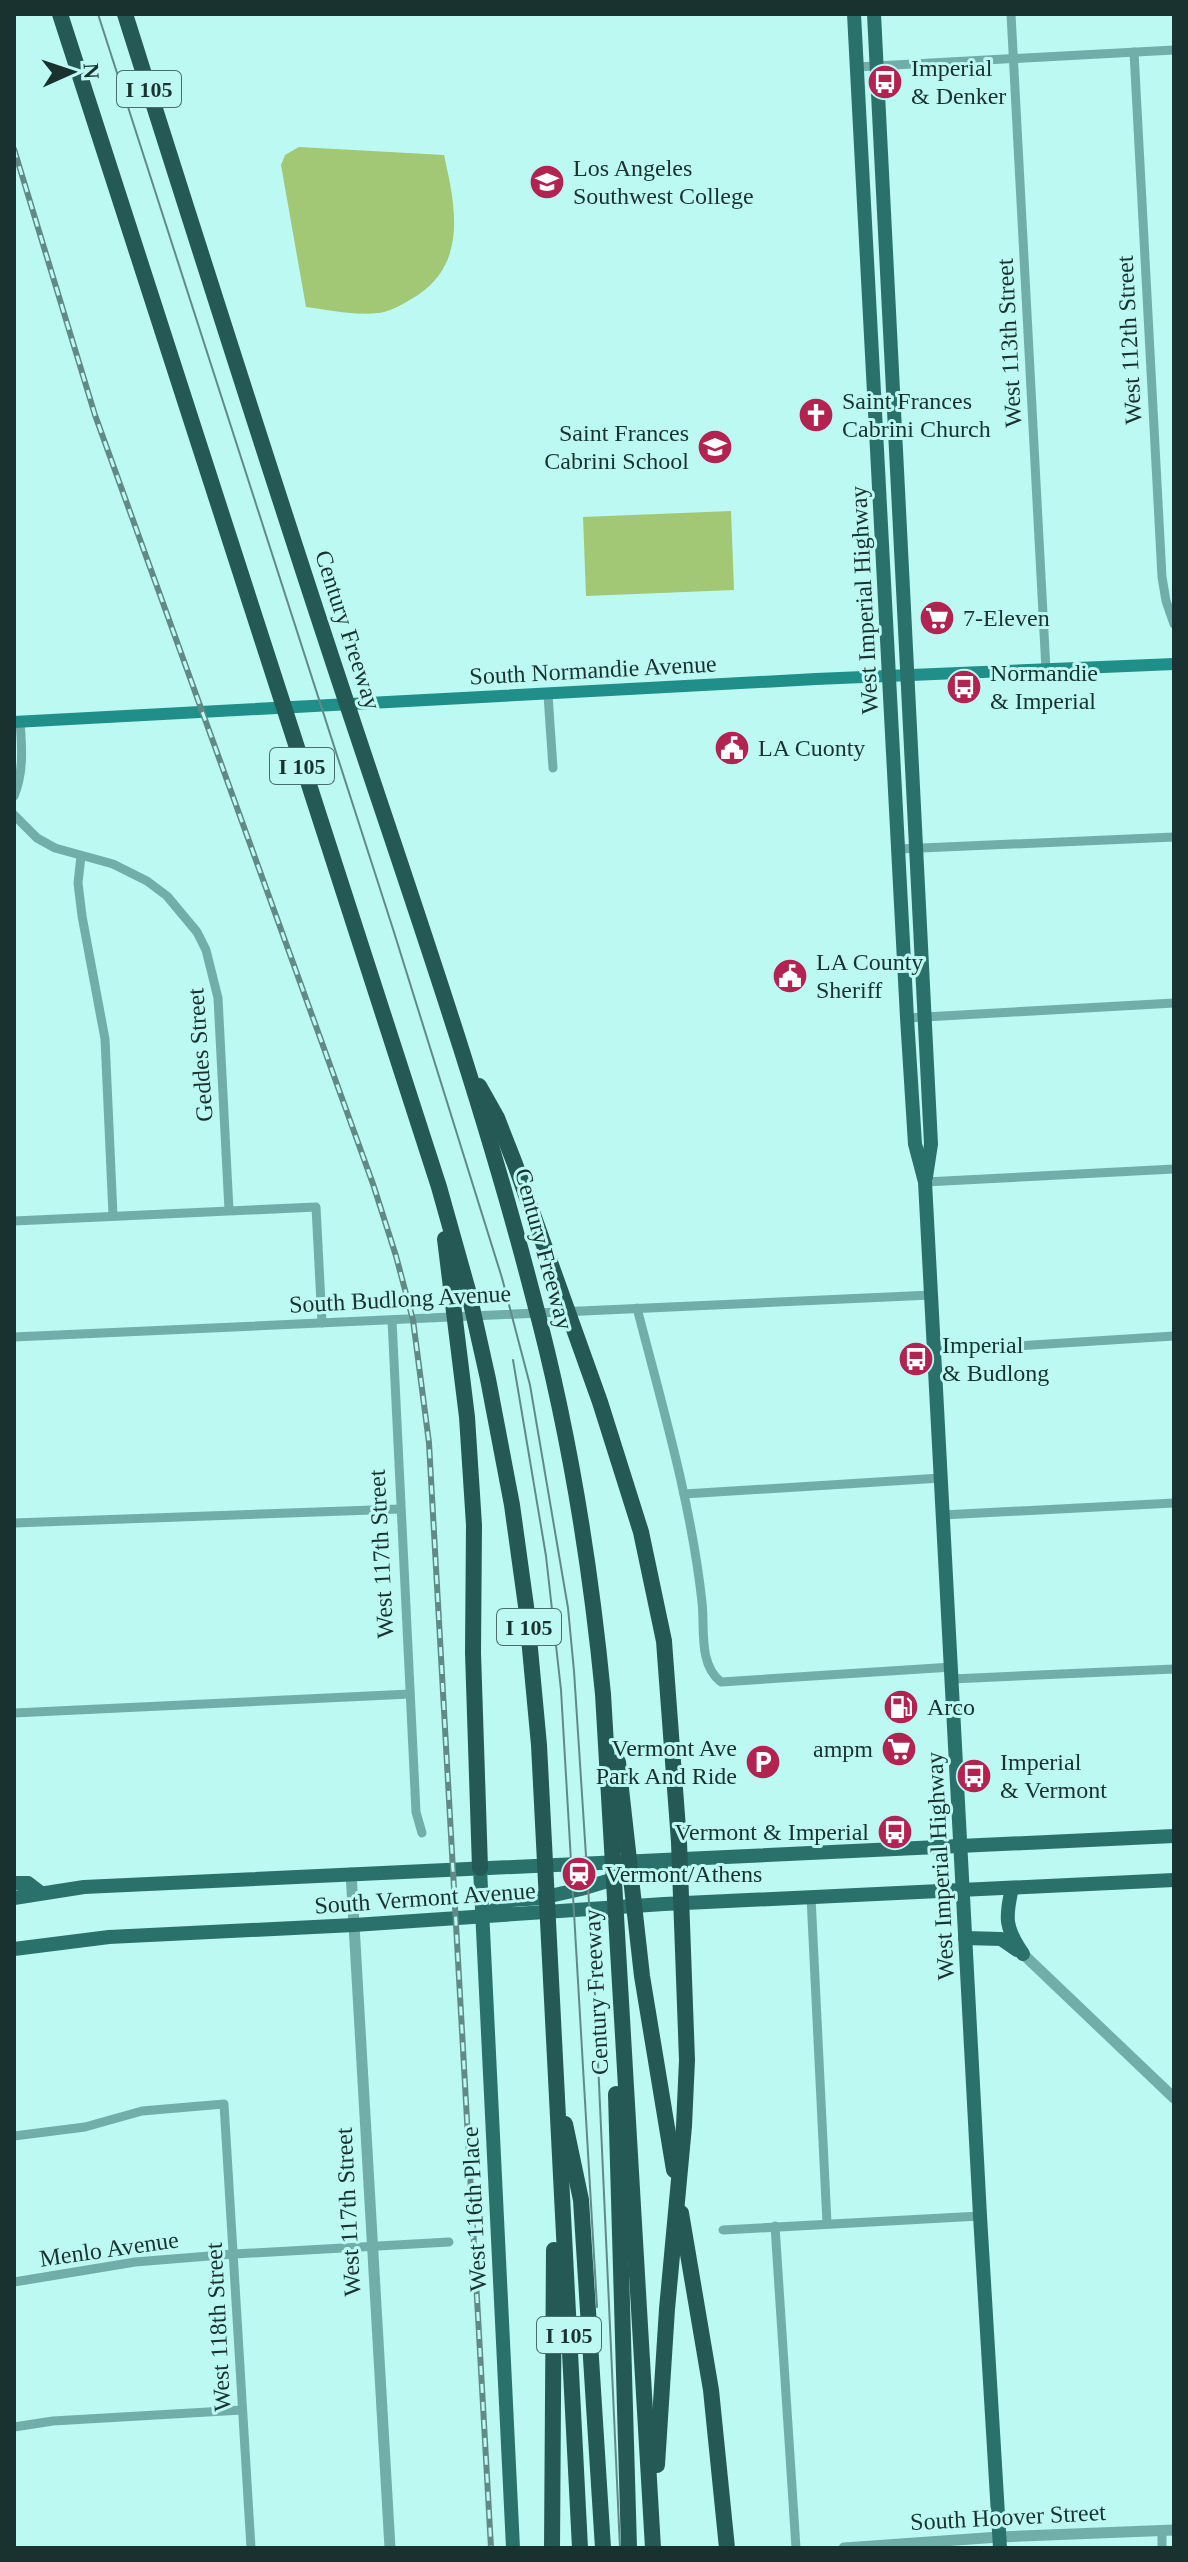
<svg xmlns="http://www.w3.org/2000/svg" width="1188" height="2562" font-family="'Times New Roman',serif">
  <rect width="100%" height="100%" fill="#bcf9f3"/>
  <g fill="#a2c876">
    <path d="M299,147L444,155C455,205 468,261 418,295C406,302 393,311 379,313C355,316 329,310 306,307L281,165L285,155Z"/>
    <path d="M731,511L734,590L586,596L583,517Z"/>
  </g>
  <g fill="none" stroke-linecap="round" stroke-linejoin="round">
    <g stroke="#72aea9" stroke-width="9">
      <path d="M1011,14L1046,670"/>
      <path d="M1134,52L1162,577L1166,601L1174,624"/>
      <path d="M857,67L1174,50"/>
      <path d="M548,695L553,768"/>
      <path d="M14,796C24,772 22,747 20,721"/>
      <path d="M14,815L37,838L55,848L113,864L147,881L167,896L197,932L206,950L218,998L229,1210"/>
      <path d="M899,849L1174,837"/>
      <path d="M81,856L78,883L82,916L105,1039L113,1215"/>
      <path d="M907,1018L1174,1003"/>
      <path d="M925,1182L1174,1169"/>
      <path d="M14,1221L316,1207L322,1323"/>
      <path d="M637,1308C662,1405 691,1502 702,1602C705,1628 698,1664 721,1682L952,1667"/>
      <path d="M392,1320L416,1812L422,1833"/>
      <path d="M14,1337L931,1295"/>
      <path d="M935,1351L1174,1336"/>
      <path d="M684,1494L941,1478"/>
      <path d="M943,1515L1174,1503"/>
      <path d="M14,1523L400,1509"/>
      <path d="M952,1679L1174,1669"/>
      <path d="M14,1713L410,1694"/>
      <path d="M811,1897L827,2223"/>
      <path d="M14,2136L85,2127L142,2111L224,2104L251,2548"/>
      <path d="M775,2226L796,2548"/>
      <path d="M723,2230L980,2216"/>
      <path d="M14,2282L135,2262L234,2254L449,2242"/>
      <path d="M14,2427L53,2421L242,2410"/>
      <path d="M1162,2531V2548"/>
    </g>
    <g stroke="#72aea9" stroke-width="11">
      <path d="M351,1873L390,2548"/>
      <path d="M1023,1954L1174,2098"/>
      <path d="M844,2548L999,2537L1174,2530"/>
    </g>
    <path stroke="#218f89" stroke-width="12" d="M14,722L816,679L1174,664"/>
    <g stroke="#2a716c" stroke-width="14">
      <path d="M854,14L907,1018L915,1144L925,1182L980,2216L1000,2548"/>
      <path d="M874,14L931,1144L926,1177"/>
      <path d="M480,1868L513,2548"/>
      <path d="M14,1883H28L41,1893"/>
      <path d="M1012,1888C1005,1918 1005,1928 1023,1954"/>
      <path d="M14,1898L84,1887L1174,1836"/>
      <path d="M489,1913L512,1900L541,1898L581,1889L644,1870L661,1868"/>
      <path d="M965,1938L1001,1939L1017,1950"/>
      <path d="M14,1949L109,1937L354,1925L664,1904L1174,1880"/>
    </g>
    <g stroke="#255955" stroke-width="16">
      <path d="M60,14L439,1187L469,1294L488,1379L512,1505L526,1606L539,1745L580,2548"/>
      <path d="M125,14C201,254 277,495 357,734C419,920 484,1106 533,1296C568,1426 590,1560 603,1694L653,2548"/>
      <path d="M479,1086L497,1118L515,1164L600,1402L641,1532L664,1641L679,1842L687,2060L684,2126L667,2309L657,2465"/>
      <path d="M445,1239L467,1417L474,1525L473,1653L480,1868"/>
      <path d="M618,1762L642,1976L674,2170"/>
      <path d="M616,2094L629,2548"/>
      <path d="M565,2124L581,2200L603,2548"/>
      <path d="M681,2213L711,2390L727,2548"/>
      <path d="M552,2548L554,2250"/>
    </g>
    <g stroke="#618a86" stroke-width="2">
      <path d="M98,14L393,929L502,1278L530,1385L568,1608L574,1671L595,1995L620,2548"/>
      <path d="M513,1360L546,1556L561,1690L597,2307"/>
    </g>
    <defs>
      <path id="rail" d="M14,149L95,415L373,1184L396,1256L413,1320L429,1443L491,2548"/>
    </defs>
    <use href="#rail" stroke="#618a86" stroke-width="6"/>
    <use href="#rail" stroke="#bcf9f3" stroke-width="3" stroke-dasharray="9" stroke-linecap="butt"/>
  </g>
  <defs>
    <symbol id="bus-disc" viewBox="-11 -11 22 22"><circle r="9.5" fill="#b32350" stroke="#bcf9f3"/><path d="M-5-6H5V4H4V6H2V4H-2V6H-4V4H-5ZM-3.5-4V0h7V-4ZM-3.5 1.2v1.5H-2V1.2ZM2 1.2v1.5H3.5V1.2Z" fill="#fff"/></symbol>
    <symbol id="university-disc" viewBox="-11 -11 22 22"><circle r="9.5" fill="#b32350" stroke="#bcf9f3"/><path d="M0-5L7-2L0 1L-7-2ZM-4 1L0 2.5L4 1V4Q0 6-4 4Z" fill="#fff"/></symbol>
    <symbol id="church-disc" viewBox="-11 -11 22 22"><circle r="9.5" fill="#b32350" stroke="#bcf9f3"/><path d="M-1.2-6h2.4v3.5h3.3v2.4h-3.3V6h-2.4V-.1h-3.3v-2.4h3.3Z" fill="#fff"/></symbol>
    <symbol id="school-disc" viewBox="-11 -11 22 22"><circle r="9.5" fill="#b32350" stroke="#bcf9f3"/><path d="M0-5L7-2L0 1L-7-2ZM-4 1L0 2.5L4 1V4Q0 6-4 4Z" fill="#fff"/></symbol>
    <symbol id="supermarket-disc" viewBox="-11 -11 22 22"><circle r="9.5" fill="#b32350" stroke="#bcf9f3"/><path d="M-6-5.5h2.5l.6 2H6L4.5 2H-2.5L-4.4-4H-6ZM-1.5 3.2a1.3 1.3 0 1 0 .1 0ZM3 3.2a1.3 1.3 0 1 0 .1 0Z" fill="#fff"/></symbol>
    <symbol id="civic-disc" viewBox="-11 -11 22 22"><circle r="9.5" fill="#b32350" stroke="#bcf9f3"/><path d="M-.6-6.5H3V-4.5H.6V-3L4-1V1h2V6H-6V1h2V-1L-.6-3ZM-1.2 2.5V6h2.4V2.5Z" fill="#fff"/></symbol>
    <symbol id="fuel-disc" viewBox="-11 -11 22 22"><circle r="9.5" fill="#b32350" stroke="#bcf9f3"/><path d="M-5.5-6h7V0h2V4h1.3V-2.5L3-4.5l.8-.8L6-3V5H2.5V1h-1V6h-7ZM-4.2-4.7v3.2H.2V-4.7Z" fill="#fff"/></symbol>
    <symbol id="parking-disc" viewBox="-11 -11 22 22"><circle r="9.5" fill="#b32350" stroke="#bcf9f3"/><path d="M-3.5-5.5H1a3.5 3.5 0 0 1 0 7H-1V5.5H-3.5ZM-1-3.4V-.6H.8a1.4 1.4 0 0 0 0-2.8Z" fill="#fff"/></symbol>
    <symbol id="station-disc" viewBox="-11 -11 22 22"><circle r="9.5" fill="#b32350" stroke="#bcf9f3"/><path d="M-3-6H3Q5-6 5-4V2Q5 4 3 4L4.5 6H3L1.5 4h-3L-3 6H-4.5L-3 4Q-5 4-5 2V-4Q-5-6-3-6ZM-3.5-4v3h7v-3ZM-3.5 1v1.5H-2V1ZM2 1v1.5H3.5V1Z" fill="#fff"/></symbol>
  </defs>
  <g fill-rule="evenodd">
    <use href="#bus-disc" x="865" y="62" width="40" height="40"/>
    <use href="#university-disc" x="527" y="162" width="40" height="40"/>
    <use href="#church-disc" x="796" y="395" width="40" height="40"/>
    <use href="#school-disc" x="695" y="427" width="40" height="40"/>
    <use href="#supermarket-disc" x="917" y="598" width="40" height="40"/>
    <use href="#bus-disc" x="944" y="667" width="40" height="40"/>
    <use href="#civic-disc" x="712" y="728" width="40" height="40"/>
    <use href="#civic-disc" x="770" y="956" width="40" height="40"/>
    <use href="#bus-disc" x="896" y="1339" width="40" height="40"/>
    <use href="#fuel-disc" x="881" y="1687" width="40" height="40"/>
    <use href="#supermarket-disc" x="879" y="1729" width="40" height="40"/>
    <use href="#parking-disc" x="743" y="1742" width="40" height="40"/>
    <use href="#bus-disc" x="954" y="1756" width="40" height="40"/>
    <use href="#bus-disc" x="875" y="1812" width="40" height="40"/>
    <use href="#station-disc" x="559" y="1854" width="40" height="40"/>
  </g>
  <g text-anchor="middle" stroke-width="6" stroke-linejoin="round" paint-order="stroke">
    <g fill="#bcf9f3" stroke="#4a6e6a" stroke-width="2">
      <rect x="117" y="71" width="64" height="36" rx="6"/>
      <rect x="270" y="748" width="64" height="36" rx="6"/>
      <rect x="497" y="1609" width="64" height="36" rx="6"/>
      <rect x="537" y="2317" width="64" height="36" rx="6"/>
    </g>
    <g font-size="22" font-weight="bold" fill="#193230">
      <text x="149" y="97">I 105</text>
      <text x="302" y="774">I 105</text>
      <text x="529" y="1635">I 105</text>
      <text x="569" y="2343">I 105</text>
    </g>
    <g font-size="24" fill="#193230" stroke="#bcf9f3" text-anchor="start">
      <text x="911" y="76">Imperial<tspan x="911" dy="28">&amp; Denker</tspan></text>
      <text x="573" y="176">Los Angeles<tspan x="573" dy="28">Southwest College</tspan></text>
      <text x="842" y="409">Saint Frances<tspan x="842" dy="28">Cabrini Church</tspan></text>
      <text x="689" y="441" text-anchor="end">Saint Frances<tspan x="689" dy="28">Cabrini School</tspan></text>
      <text x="963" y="626">7-Eleven</text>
      <text x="990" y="681">Normandie<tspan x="990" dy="28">&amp; Imperial</tspan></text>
      <text x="758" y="756">LA Cuonty</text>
      <text x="816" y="970">LA County<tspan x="816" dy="28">Sheriff</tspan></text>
      <text x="942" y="1353">Imperial<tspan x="942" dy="28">&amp; Budlong</tspan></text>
      <text x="927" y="1715">Arco</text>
      <text x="737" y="1756" text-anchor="end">Vermont Ave<tspan x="737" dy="28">Park And Ride</tspan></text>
      <text x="873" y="1757" text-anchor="end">ampm</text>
      <text x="1000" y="1770">Imperial<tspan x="1000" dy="28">&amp; Vermont</tspan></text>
      <text x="869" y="1840" text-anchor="end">Vermont &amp; Imperial</text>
      <text x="605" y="1882">Vermont/Athens</text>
    </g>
    <g font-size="24" fill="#193230" stroke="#bcf9f3">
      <text transform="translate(1129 340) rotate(-93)" y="8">West 112th Street</text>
      <text transform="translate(1009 343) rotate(-93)" y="8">West 113th Street</text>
      <text transform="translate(864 600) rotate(-93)" y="8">West Imperial Highway</text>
      <text transform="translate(348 630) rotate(72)" y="8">Century Freeway</text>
      <text transform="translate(593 670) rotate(-3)" y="8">South Normandie Avenue</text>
      <text transform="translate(200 1055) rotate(-94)" y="8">Geddes Street</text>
      <text transform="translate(544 1249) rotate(75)" y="8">Century Freeway</text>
      <text transform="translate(400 1299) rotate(-3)" y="8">South Budlong Avenue</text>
      <text transform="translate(381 1554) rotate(-93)" y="8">West 117th Street</text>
      <text transform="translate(940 1866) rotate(-93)" y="8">West Imperial Highway</text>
      <text transform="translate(425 1898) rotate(-4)" y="8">South Vermont Avenue</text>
      <text transform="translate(596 1992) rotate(-93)" y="8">Century Freeway</text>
      <text transform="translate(474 2209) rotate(-93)" y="8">West 116th Place</text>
      <text transform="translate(348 2212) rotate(-93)" y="8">West 117th Street</text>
      <text transform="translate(109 2249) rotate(-8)" y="8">Menlo Avenue</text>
      <text transform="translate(218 2327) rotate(-93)" y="8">West 118th Street</text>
      <text transform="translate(1008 2517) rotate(-3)" y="8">South Hoover Street</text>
    </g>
  </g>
  <rect width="1188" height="2562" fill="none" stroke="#193230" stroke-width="32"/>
  <g transform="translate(72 72) rotate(87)" stroke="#bcf9f3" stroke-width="6" paint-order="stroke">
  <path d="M0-6L14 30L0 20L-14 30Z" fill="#193230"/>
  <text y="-12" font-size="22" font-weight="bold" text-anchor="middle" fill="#193230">N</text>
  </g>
</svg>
